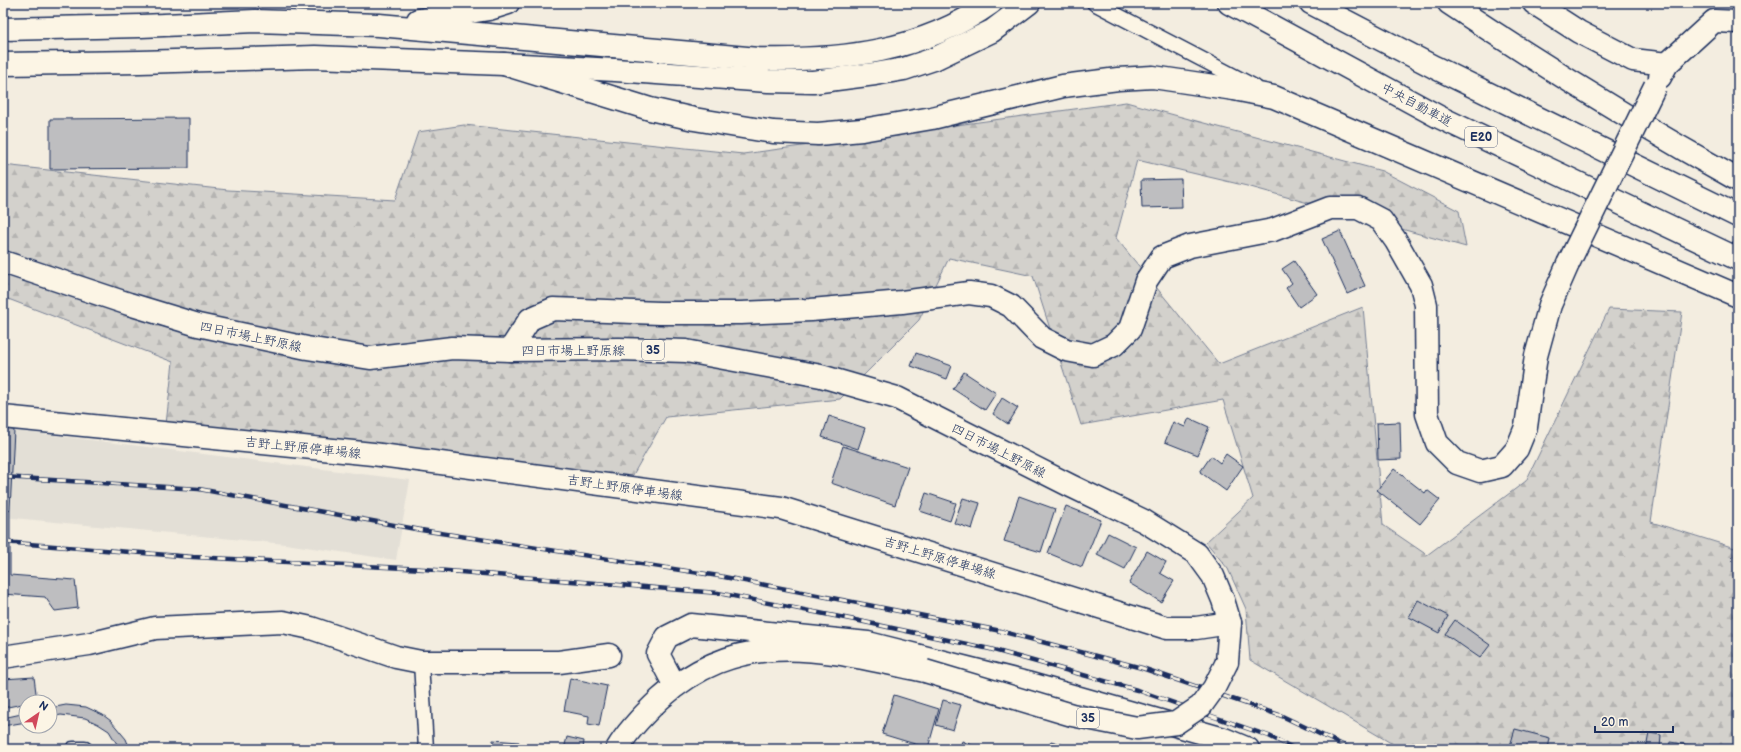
<svg xmlns="http://www.w3.org/2000/svg" width="1741" height="752" font-family="'Balsamiq Sans','Klee One',sans-serif">
  <defs>
    <pattern id="forest-firs" width="22" height="20" patternUnits="userSpaceOnUse"><rect width="22" height="20" fill="#d3d1cc"/><path d="M5 1l3.5 6h-7zM16 11l3.5 6h-7z" fill="#b5b4b2"/></pattern>
  </defs>
  <rect width="100%" height="100%" fill="#f3ede0"/>
  <filter id="ink" filterUnits="userSpaceOnUse"><feTurbulence type="fractalNoise" baseFrequency=".025" numOctaves="2"/><feDisplacementMap in="SourceGraphic" scale="8" xChannelSelector="R" yChannelSelector="G"/><feConvolveMatrix kernelMatrix="1 2 1 2 8 2 1 2 1" color-interpolation-filters="sRGB"/></filter>
  <g filter="url(#ink)">
    <path fill="#e3dfd6" d="M3,429L410,480L396,560L285,544L3,517Z"/>
    <path fill="url(#forest-firs)" stroke="#778095" d="M1126,102L1382,171L1459,211L1466,247L1247,186L1137,160L1116,238L1219,364L1363,307L1383,525L1427,555L1526,481L1609,309L1682,312L1651,522L1738,549V749H1401L1250,660L1246,609L1228,569L1206,542L1253,498L1223,400L1081,425L1033,276L949,258L919,320L840,399L666,417L626,487L165,433L173,362L3,297V165L228,190L395,200L418,132L464,125L743,154Z"/>
    <g fill="#bebec0" stroke="#1b2f5e">
      <path d="M189,118V168L50,169V119Z"/>
      <path d="M1181,179L1182,207L1142,208L1141,180Z"/>
      <path d="M1340,231L1365,286L1347,294L1322,239Z"/>
      <path d="M1294,261L1317,294L1299,307L1286,288L1292,283L1282,269Z"/>
      <path d="M916,353L952,366L947,379L911,366Z"/>
      <path d="M964,372L996,393L985,410L953,389Z"/>
      <path d="M1002,398L1018,408L1008,424L993,414Z"/>
      <path d="M829,416L865,428L858,449L822,437Z"/>
      <path d="M1189,418L1209,427L1198,455L1165,442L1173,422L1185,427Z"/>
      <path d="M1400,422L1401,459L1378,460L1377,423Z"/>
      <path d="M3,429L14,430L10,510L3,509Z"/>
      <path d="M843,446L908,467L895,505L831,483Z"/>
      <path d="M1226,454L1243,466L1226,491L1200,472L1211,456L1220,463Z"/>
      <path d="M1394,469L1425,493L1427,490L1440,500L1420,524L1377,490Z"/>
      <path d="M926,493L956,503L950,521L920,511Z"/>
      <path d="M1019,496L1055,509L1041,552L1004,541Z"/>
      <path d="M963,498L980,503L972,529L954,523Z"/>
      <path d="M1066,506L1101,520L1082,567L1048,553Z"/>
      <path d="M3,509L10,510V575L75,580L78,608L55,611L45,597L3,594Z"/>
      <path d="M1108,533L1136,547L1125,569L1097,555Z"/>
      <path d="M1147,551L1166,562L1160,573L1174,581L1161,602L1129,583Z"/>
      <path d="M1418,600L1448,616L1439,633L1409,617Z"/>
      <path d="M1455,620L1490,645L1480,658L1445,634Z"/>
      <path d="M34,677L37,701L3,708V679Z"/>
      <path d="M570,678L607,686L599,726L588,724L589,716L564,711Z"/>
      <path d="M894,695L939,709L928,748L882,734Z"/>
      <path d="M943,700L961,705L953,730L936,725Z"/>
      <path d="M66,705L86,707L103,715L111,721L126,739L130,749H120L109,731L98,724L85,718L61,715L50,717V708Z"/>
      <path d="M26,713V722L3,726V718Z"/>
      <path d="M1515,729L1550,738L1548,749H1522L1510,746Z"/>
      <path d="M1649,733L1661,735L1660,749H1646Z"/>
      <path d="M567,737L584,741L583,749H564Z"/>
      <path d="M493,740L519,742V747H532V749H493Z"/>
      <path d="M962,741L981,749H959Z"/>
      <path d="M1051,741L1071,747L1070,749H1048Z"/>
      <path d="M1670,742L1696,746L1695,749H1669Z"/>
      <path d="M1574,745L1601,749H1574Z"/>
    </g>
    <g fill="none" stroke-linecap="round" stroke-linejoin="round">
      <defs>
        <g id="lane">
          <path d="M1094,3L1255,87"/>
          <path d="M421,662L426,749"/>
          <path d="M73,749H85"/>
        </g>
        <g id="street">
          <path d="M1534,3L1579,32L1633,60L1667,64"/>
          <path d="M1660,77L1667,64L1714,21L1738,22"/>
          <path d="M510,350L530,319L553,309L660,313H741L811,310L902,302L969,293L991,296L1011,306L1042,338L1066,350L1093,355L1114,345L1130,329L1146,281L1162,257L1190,246L1273,230L1330,208H1358L1381,220L1396,241L1421,285L1426,305L1427,414L1437,443L1457,463L1480,471L1502,466L1517,449L1526,427L1536,356L1550,305L1568,264"/>
          <path d="M3,657L89,644L155,628L283,622L311,628L396,657L421,662H559L609,655"/>
          <path d="M675,686L658,654L667,637L691,625L868,643L1027,683L1224,739L1248,749"/>
        </g>
        <path id="secondary" d="M3,417L373,454L781,508L1167,628H1196L1230,623"/>
        <g id="primary">
          <path d="M3,262L129,304L198,325L307,348L370,358L452,348L510,350L619,349L686,351L821,376L897,398L1071,486L1144,521L1197,554L1213,576L1223,600L1230,623L1227,662"/>
          <path d="M617,749C628,730 644,714 660,699C743,624 828,651 925,671"/>
        </g>
        <g id="highway">
          <path d="M1229,3L1439,117L1738,259"/>
          <path d="M1311,3L1434,67L1738,216"/>
          <path d="M1449,3C1543,66 1639,125 1738,180"/>
          <path d="M418,20L489,9L508,3"/>
          <path d="M3,29L141,26L255,21L379,25L758,59C841,61 922,52 991,3"/>
          <path d="M3,64L140,62L315,57L504,64L615,70L768,81L813,82L875,74L904,69L934,59L992,31L1029,3"/>
          <path d="M504,64L650,109L694,119L773,132L818,134L862,130L932,118L1063,86L1118,79L1153,77L1234,89L1274,97L1738,296"/>
        </g>
      </defs>
      <use href="#lane" stroke="#1b2f5e" stroke-width="17"/>
      <use href="#street" stroke="#1b2f5e" stroke-width="25"/>
      <use href="#secondary" stroke="#1b2f5e" stroke-width="25"/>
      <use href="#primary" stroke="#1b2f5e" stroke-width="25"/>
      <use href="#highway" stroke="#1b2f5e" stroke-width="25"/>
      <use href="#lane" stroke="#fcf5e5" stroke-width="14"/>
      <use href="#street" stroke="#fcf5e5" stroke-width="22"/>
      <use href="#secondary" stroke="#fcf5e5" stroke-width="22"/>
      <use href="#primary" stroke="#fcf5e5" stroke-width="22"/>
      <use href="#highway" stroke="#fcf5e5" stroke-width="22"/>
      <defs>
        <g id="rail">
          <path d="M3,477L199,489L421,530L719,576L996,630L1142,668L1282,716L1351,749"/>
          <path d="M3,542L193,557L424,569L718,593L855,620L990,649L1137,690L1269,736L1295,749"/>
        </g>
      </defs>
      <use href="#rail" stroke="#1b2f5e" stroke-width="4.5"/>
      <use href="#rail" stroke="#fcf5e5" stroke-width="3" stroke-dasharray="9" stroke-linecap="butt"/>
      <defs>
        <path id="street-bridge" d="M1568,264L1655,86"/>
        <path id="primary-bridge" d="M925,671L1072,715L1137,728L1176,723L1201,706L1214,688L1227,662"/>
      </defs>
      <use href="#street-bridge" stroke="#1b2f5e" stroke-width="25" stroke-linecap="butt"/>
      <use href="#primary-bridge" stroke="#1b2f5e" stroke-width="25" stroke-linecap="butt"/>
      <use href="#street-bridge" stroke="#fcf5e5" stroke-width="22"/>
      <use href="#primary-bridge" stroke="#fcf5e5" stroke-width="22"/>
    </g>
  </g>
  <g text-anchor="middle" stroke-width="4" stroke-linejoin="round" paint-order="stroke">
    <g fill="#fcf5e5" stroke="#5e6a86" stroke-width="1">
      <rect x="1465" y="127" width="32" height="20" rx="3"/>
      <rect x="642" y="340" width="22" height="20" rx="3"/>
      <rect x="1077" y="708" width="22" height="20" rx="3"/>
    </g>
    <g font-size="12" font-weight="bold" fill="#1b2f5e">
      <text x="1481" y="141">E20</text>
      <text x="653" y="354">35</text>
      <text x="1088" y="722">35</text>
    </g>
    <g font-size="13" fill="#1b2f5e" stroke="#fcf5e5">
      <text transform="translate(1417 104) rotate(28)" y="5">中央自動車道</text>
      <text transform="translate(251 336) rotate(12)" y="5">四日市場上野原線</text>
      <text x="573" y="355">四日市場上野原線</text>
      <text transform="translate(303 447) rotate(6)" y="5">吉野上野原停車場線</text>
      <text transform="translate(999 450) rotate(27)" y="5">四日市場上野原線</text>
      <text transform="translate(625 487) rotate(8)" y="5">吉野上野原停車場線</text>
      <text transform="translate(940 557) rotate(17)" y="5">吉野上野原停車場線</text>
    </g>
  </g>
  <rect width="1741" height="752" fill="none" stroke="#fcf5e5" stroke-width="16"/>
  <rect x="8" y="8" width="1725" height="736" fill="none" stroke="#1b2f5e" stroke-width="1.5" filter="url(#ink)"/>
  <g transform="translate(38 714) rotate(34)"><circle r="19" fill="#fcf5e5" stroke="#a2a6af"/>
  <path d="M0-3L7 15L0 10L-7 15Z" fill="#d1495b"/>
  <text y="-6" font-size="11" font-weight="bold" text-anchor="middle" fill="#1b2f5e">N</text>
  </g>
  <path d="M1595 726v6h78v-6" fill="none" stroke="#1b2f5e" stroke-width="2"/>
  <text x="1601" y="726" font-size="12" fill="#1b2f5e" stroke="#fcf5e5" stroke-width="3" paint-order="stroke">20 m</text>
</svg>
